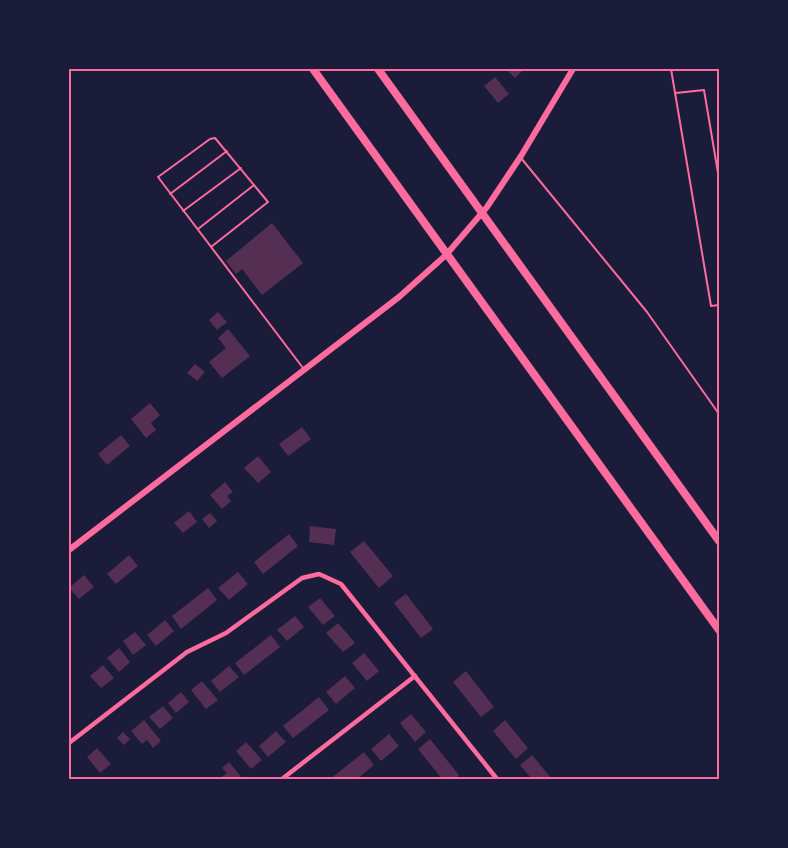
<svg xmlns="http://www.w3.org/2000/svg" width="788" height="848" font-family="'Nunito Sans',sans-serif">
  <rect width="100%" height="100%" fill="#1b1b3a"/>
  <g fill="#542f53">
    <path d="M506,69H524L515,78Z"/>
    <path d="M495,77L509,94L498,103L484,86Z"/>
    <path d="M272,223L303,263L262,295L242,269L236,274L226,261Z"/>
    <path d="M218,312L227,322L217,330L209,320Z"/>
    <path d="M228,329L250,356L222,378L209,362L226,348L218,338Z"/>
    <path d="M195,364L205,372L197,381L187,373Z"/>
    <path d="M150,403L160,415L151,423L156,430L146,438L131,419Z"/>
    <path d="M302,427L311,439L288,456L279,444Z"/>
    <path d="M121,435L130,446L107,465L98,454Z"/>
    <path d="M258,456L271,472L258,483L244,468Z"/>
    <path d="M225,482L233,492L227,496L231,501L222,509L210,495Z"/>
    <path d="M189,511L197,522L183,533L174,523Z"/>
    <path d="M210,513L217,521L209,528L202,519Z"/>
    <path d="M310,526L336,529L334,545L309,542Z"/>
    <path d="M289,534L298,546L263,574L254,562Z"/>
    <path d="M364,541L393,576L379,588L350,552Z"/>
    <path d="M129,555L138,566L116,584L107,574Z"/>
    <path d="M238,572L248,584L229,600L218,588Z"/>
    <path d="M84,575L94,587L79,599L69,588Z"/>
    <path d="M208,588L217,600L181,629L172,616Z"/>
    <path d="M406,594L433,629L421,638L394,603Z"/>
    <path d="M320,598L335,616L323,625L308,607Z"/>
    <path d="M295,616L304,627L287,641L277,630Z"/>
    <path d="M165,620L174,631L156,646L147,635Z"/>
    <path d="M338,623L355,643L343,652L326,633Z"/>
    <path d="M135,632L146,645L133,655L123,641Z"/>
    <path d="M271,635L280,647L244,675L235,663Z"/>
    <path d="M119,648L130,662L119,672L107,658Z"/>
    <path d="M364,653L379,671L367,681L352,663Z"/>
    <path d="M103,665L114,678L101,688L90,676Z"/>
    <path d="M229,666L239,677L220,692L211,681Z"/>
    <path d="M466,671L494,707L481,717L453,682Z"/>
    <path d="M345,676L355,688L336,704L326,692Z"/>
    <path d="M202,681L218,700L206,709L191,690Z"/>
    <path d="M181,692L189,702L176,713L168,703Z"/>
    <path d="M319,697L329,710L293,738L283,726Z"/>
    <path d="M163,706L173,718L160,729L149,717Z"/>
    <path d="M411,714L426,732L415,742L400,723Z"/>
    <path d="M144,720L161,741L153,748L147,740L142,744L131,731Z"/>
    <path d="M505,720L528,748L516,759L493,731Z"/>
    <path d="M276,731L286,742L268,757L259,746Z"/>
    <path d="M123,732L130,739L124,745L117,738Z"/>
    <path d="M389,734L399,746L381,761L371,749Z"/>
    <path d="M430,739L459,775L455,779H442L418,749Z"/>
    <path d="M246,742L262,760L251,769L236,751Z"/>
    <path d="M97,748L111,764L100,773L87,757Z"/>
    <path d="M364,752L374,765L357,779H330Z"/>
    <path d="M532,755L551,778L550,779H532L520,765Z"/>
    <path d="M229,762L242,778L241,779H219L227,773L222,768Z"/>
  </g>
  <g fill="none" stroke-linecap="round" stroke-linejoin="round">
    <g stroke="#ff6b9d" stroke-width="2">
      <path d="M671,69L711,306L719,305"/>
      <path d="M676,93L704,90L719,179"/>
      <path d="M521,158L647,312L719,414"/>
      <path d="M170,194L227,151"/>
      <path d="M183,211L241,168"/>
      <path d="M198,229L254,185"/>
      <path d="M211,247L268,202L215,138L210,139L158,177L303,368"/>
    </g>
    <g stroke="#ff6b9d" stroke-width="4.5">
      <path d="M69,743L187,652L226,633L302,578L319,574L341,584L497,779"/>
      <path d="M282,779L415,676"/>
    </g>
    <path stroke="#ff6b9d" stroke-width="6" d="M69,550L399,297L446,255L487,207L521,156L573,69"/>
    <g stroke="#ff6b9d" stroke-width="8">
      <path d="M313,69L719,630"/>
      <path d="M378,69L719,541"/>
    </g>
  </g>
  <rect width="788" height="848" fill="none" stroke="#1b1b3a" stroke-width="141"/>
  <rect x="70" y="70" width="648" height="708" fill="none" stroke="#ff6b9d" stroke-width="2"/>
</svg>
